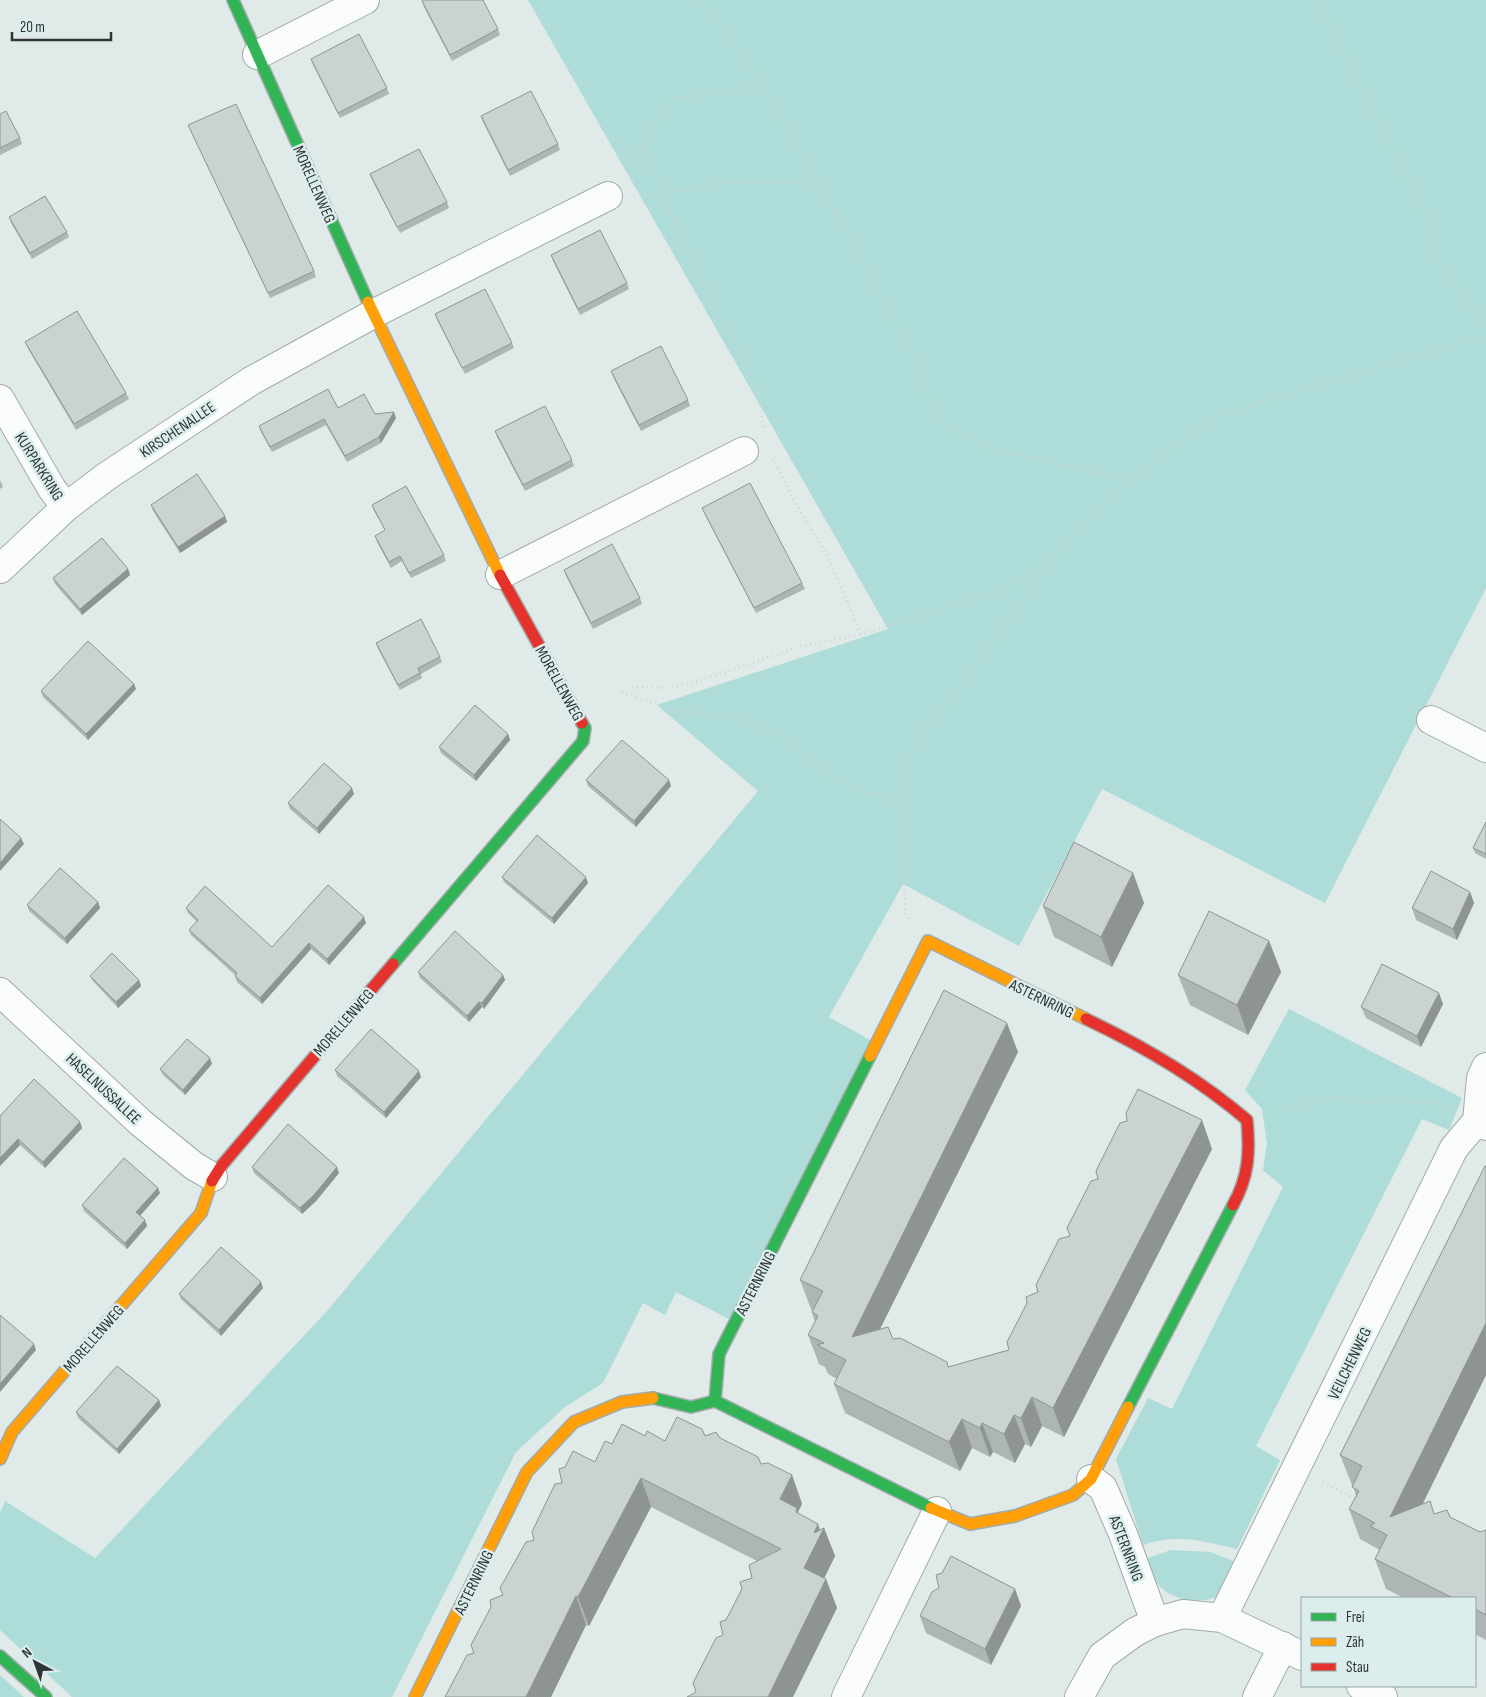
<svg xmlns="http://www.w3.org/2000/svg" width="1486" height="1697" font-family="'Sofia Sans Condensed',sans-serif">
  <rect width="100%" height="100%" fill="#dfeae9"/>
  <g fill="#aedcd8">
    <path d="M528,0H1486V588L1325,903L1102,789L1019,946L903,884L829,1017L872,1041L731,1320L676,1292L665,1315L643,1303L603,1383L565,1407L516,1452L392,1697H72L0,1630V1513L5,1501L95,1558L328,1310L758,791L657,705L888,629Z"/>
    <path d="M1289,1009L1462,1098L1449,1130L1422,1119L1256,1446L1280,1460L1237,1549C1205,1541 1175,1533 1143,1545L1116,1459L1148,1398L1172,1409L1283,1187L1263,1170L1267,1144L1262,1109L1245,1090Z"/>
    <path d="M1171,1550L1211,1552L1240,1564C1235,1572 1231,1585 1225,1591C1207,1607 1171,1602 1157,1583C1153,1576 1150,1566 1148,1558Z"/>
    <path d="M0,1675L24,1697H0Z"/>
  </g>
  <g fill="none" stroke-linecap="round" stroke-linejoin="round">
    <defs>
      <g id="street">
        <path d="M257,55L365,0"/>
        <path d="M0,399L52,489L66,507"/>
        <path d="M0,569L66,507L107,476L251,381L373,314L608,196"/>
        <path d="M500,575L744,451"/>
        <path d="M1431,720L1486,748"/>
        <path d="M0,992L141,1123L194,1166L213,1177"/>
        <path d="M1477,1121L1481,1078L1486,1067"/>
        <path d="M1091,1479L1103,1488L1123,1534L1155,1622"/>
        <path d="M1222,1618L1454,1148L1477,1121L1486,1126"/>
        <path d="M1361,1686L1383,1697"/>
        <path d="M846,1697L937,1511"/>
        <path d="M1079,1697L1102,1656L1135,1632L1155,1622L1183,1614L1222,1618L1302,1656"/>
        <path d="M1257,1697L1283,1646"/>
      </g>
      <g id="fast">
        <path d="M233,0L368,302"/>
        <path d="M393,964L583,741L585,728L582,723"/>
        <path d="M653,1398L691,1407L715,1401L931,1508"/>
        <path d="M715,1401L719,1354L870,1056"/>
        <path d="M1128,1407L1233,1205"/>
        <path d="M0,1656L46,1697"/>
      </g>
      <g id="slow">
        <path d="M368,302L500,575"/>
        <path d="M870,1056L928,941L1086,1019"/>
        <path d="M0,1459L12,1432L201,1213L212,1181"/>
        <path d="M931,1508L970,1524L1015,1516L1073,1495L1091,1479L1128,1407"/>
        <path d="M415,1697L527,1472L574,1422L622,1402L653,1398"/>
      </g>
      <g id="jam">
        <path d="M500,575L582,723"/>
        <path d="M1086,1019C1143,1046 1199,1079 1247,1120C1250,1152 1249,1176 1233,1205"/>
        <path d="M212,1181L222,1165L393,964"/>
      </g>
    </defs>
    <use href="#street" stroke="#a3abaa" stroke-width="30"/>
    <use href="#fast" stroke="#a3abaa" stroke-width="14"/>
    <use href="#slow" stroke="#a3abaa" stroke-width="14"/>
    <use href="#jam" stroke="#a3abaa" stroke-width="14"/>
    <g stroke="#d1d4d4" stroke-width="3" stroke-dasharray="1 4" stroke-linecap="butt">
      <path d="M697,0L713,15L759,81L851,240L922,374L927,395L945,425L991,449L1102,474L1137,475"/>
      <path d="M1317,0L1430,223L1434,257L1486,327"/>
      <path d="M640,146L660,180L675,192L716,183L797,182L823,196"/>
      <path d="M627,172L640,146L673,99L739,90L759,81"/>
      <path d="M660,180L671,213L708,288L718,317L743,354L748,378L761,398L763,427"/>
      <path d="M773,459L796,504L828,557L861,634"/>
      <path d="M632,687L669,688L688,684L802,646L861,634L1000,591L1052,558L1113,494L1170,449L1219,415L1486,335"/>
      <path d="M622,692L671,709L740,719L779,735L835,780L865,793L888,796L903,812"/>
      <path d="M909,918L905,913C904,869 897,781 915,743C925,723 943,710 955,693C988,649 1019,604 1051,560"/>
      <path d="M1276,1112L1330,1097L1363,1103L1387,1099L1441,1104L1449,1107"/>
      <path d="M1323,1482L1358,1500"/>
    </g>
    <use href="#street" stroke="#fafcfc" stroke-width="28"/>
    <use href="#fast" stroke="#30b455" stroke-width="11"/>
    <use href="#slow" stroke="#ff9f0a" stroke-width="11"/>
    <use href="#jam" stroke="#e5322d" stroke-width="11"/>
  </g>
  <g fill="#aeb5b5">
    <path d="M422,1L498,29L500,35L452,61L424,7Z"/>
    <path d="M311,59L387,88L389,94L340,118L313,65Z"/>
    <path d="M0,114L20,138L22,144L0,155Z"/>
    <path d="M481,116L558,144L560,150L510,176L483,122Z"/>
    <path d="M188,125L314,271L316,277L270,298Z"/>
    <path d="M370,174L447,202L449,208L400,233L372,180Z"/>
    <path d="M9,217L67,232L69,237L32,259L11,223Z"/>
    <path d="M551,255L627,283L629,289L580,315L553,261Z"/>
    <path d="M435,314L512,343L514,348L465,374L437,320Z"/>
    <path d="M25,342L126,393L129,399L76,430L27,347Z"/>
    <path d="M611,371L688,400L690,406L641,431L613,377Z"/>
    <path d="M338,408L396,418L381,443L347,462L326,425L272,452L261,432L259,426Z"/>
    <path d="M495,431L572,460L574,466L525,491L497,437Z"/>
    <path d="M0,480L3,487L0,489Z"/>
    <path d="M151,505L225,516L227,522L180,553L153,511Z"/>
    <path d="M372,505L444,555L446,561L411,578L402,561L391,568L377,542L375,536L385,530L374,511Z"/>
    <path d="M702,508L802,583L805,589L756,613L704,513Z"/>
    <path d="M128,569L130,575L82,615L55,584L53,578Z"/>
    <path d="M564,570L640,598L642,604L593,629L566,576Z"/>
    <path d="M376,643L440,657L442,662L421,674L422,678L400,690L378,649Z"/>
    <path d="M134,684L136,689L88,740L43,697L41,691Z"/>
    <path d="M508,734L510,740L476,781L441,753L439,747Z"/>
    <path d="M586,780L671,786L636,827L588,786Z"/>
    <path d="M354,794L319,834L290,809L288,803Z"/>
    <path d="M1486,822V859L1475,853L1473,848Z"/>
    <path d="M1133,873L1144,903L1112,967L1054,937L1043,906Z"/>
    <path d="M502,877L588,883L554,924L504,882Z"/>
    <path d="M1470,892L1474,903L1457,940L1416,920L1412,908Z"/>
    <path d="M98,902L100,908L67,944L29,911L27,905Z"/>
    <path d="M186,908L272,947L366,923L329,965L311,949L262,1004L237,982L235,976V975L191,935L189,930L197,922L188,913Z"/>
    <path d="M1269,941L1281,972L1248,1035L1190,1005L1178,975Z"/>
    <path d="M418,972L503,975L505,980L484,1009L482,1007L469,1022L420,978Z"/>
    <path d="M90,976L139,980L141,986L118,1008L93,981Z"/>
    <path d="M1443,1004L1421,1047L1366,1018L1361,1007Z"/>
    <path d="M1018,1052L880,1329L893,1339L949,1367L1009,1350L1038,1292L1070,1236L1212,1149L1064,1437L1042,1426L1031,1447L1025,1444L1015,1463L993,1452L990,1457L972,1448L960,1471L845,1413L834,1384L837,1379L828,1374L825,1367L819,1364L808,1335L815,1322L812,1312L813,1310L811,1309L800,1280Z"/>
    <path d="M212,1064L185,1095L163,1075L160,1069Z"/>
    <path d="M335,1070L421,1077L386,1118L337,1076Z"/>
    <path d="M0,1116L80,1122L82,1128L45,1168L20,1145L0,1166Z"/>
    <path d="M1486,1166V1375L1422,1504L1434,1514L1450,1517L1480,1532L1486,1530V1640L1475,1634V1598H1404L1386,1589L1375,1559L1379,1551L1378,1549L1360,1539L1349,1509L1356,1496L1353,1486L1352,1485L1340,1455Z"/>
    <path d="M252,1167L339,1173L316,1201L302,1214L254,1173Z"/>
    <path d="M160,1193L140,1216L147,1226L127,1249L84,1211L82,1205Z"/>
    <path d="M263,1288L221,1336L181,1299L179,1294Z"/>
    <path d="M159,1400L161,1406L119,1454L78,1418L76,1412Z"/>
    <path d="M645,1436L665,1441L705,1436L720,1438L761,1464L792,1475L802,1504L798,1512L799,1514L820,1530L824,1528L835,1556L824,1578L826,1579L837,1608L696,1692L723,1635L726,1620L752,1578L757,1561L651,1507L589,1626L586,1625L551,1697H445L474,1653L503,1596L534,1540L562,1483L595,1462L612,1444Z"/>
    <path d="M1015,1589L1021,1606L991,1665L926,1633L920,1616Z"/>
  </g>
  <g fill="#8d9493">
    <path d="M394,412L396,418L381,443L379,437Z"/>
    <path d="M225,516L227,522L180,553L178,547Z"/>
    <path d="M128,569L130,575L82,615L80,609Z"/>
    <path d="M134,684L136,689L88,740L86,734Z"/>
    <path d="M508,734L510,740L476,781L474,775Z"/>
    <path d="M669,780L671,786L636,827L634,821Z"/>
    <path d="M352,788L354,794L319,834L317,828Z"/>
    <path d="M21,838L24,844L0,871V863Z"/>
    <path d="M1133,873L1144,903L1112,967L1101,937Z"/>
    <path d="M586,877L588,883L554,924L552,918Z"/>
    <path d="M1470,892L1474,903L1457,940L1453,929Z"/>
    <path d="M98,902L100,908L67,944L65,938Z"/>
    <path d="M364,917L366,923L329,965L327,959Z"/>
    <path d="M1269,941L1281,972L1248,1035L1237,1005Z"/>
    <path d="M309,943L311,949L262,1004L260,998Z"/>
    <path d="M503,975L505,980L484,1009L482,1003Z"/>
    <path d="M139,980L141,986L118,1008L116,1002Z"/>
    <path d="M1439,993L1443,1004L1421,1047L1417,1036Z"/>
    <path d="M479,1002L482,1007L469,1022L467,1016Z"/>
    <path d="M1007,1023L1018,1052L862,1365L852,1337Z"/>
    <path d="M210,1058L212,1064L185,1095L183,1090Z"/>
    <path d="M419,1071L421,1077L386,1118L384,1112Z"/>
    <path d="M1202,1120L1212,1149L1064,1437L1053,1408Z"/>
    <path d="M80,1122L82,1128L45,1168L43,1162Z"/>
    <path d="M18,1139L20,1145L0,1166V1158Z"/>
    <path d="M337,1167L339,1173L316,1201L302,1214L300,1208Z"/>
    <path d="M158,1188L160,1193L138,1218L136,1212Z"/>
    <path d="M145,1220L147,1226L127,1249L125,1243Z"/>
    <path d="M261,1282L263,1288L221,1336L219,1330Z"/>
    <path d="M1486,1323V1375L1401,1548L1390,1517Z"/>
    <path d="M34,1344L36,1350L0,1392V1384Z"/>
    <path d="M1032,1397L1042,1426L1031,1447L1021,1418Z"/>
    <path d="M159,1400L161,1406L119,1454L117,1449Z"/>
    <path d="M1014,1415L1025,1444L1015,1463L1004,1434Z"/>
    <path d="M962,1419L972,1448L960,1471L949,1442Z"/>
    <path d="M982,1423L993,1452L990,1457L980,1428Z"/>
    <path d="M792,1475L802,1504L798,1512L808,1537L780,1499Z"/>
    <path d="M641,1478L651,1507L589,1626L578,1597Z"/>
    <path d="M818,1524L821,1533L824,1528L835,1556L815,1597L804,1568L814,1533Z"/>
    <path d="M826,1579L837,1608L793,1697H768Z"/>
    <path d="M1015,1589L1021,1606L991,1665L985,1649Z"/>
    <path d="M576,1596L586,1625L551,1697H526Z"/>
  </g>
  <g fill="#cad3d2" stroke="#8d9493">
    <path d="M424,0H483L498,29L450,55L422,1Z"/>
    <path d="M359,34L387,88L338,113L311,59Z"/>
    <path d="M531,91L558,144L508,170L481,116Z"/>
    <path d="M236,104L314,271L268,293L188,125Z"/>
    <path d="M6,111L20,138L0,148V114Z"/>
    <path d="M419,149L447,202L397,227L370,174Z"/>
    <path d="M45,196L67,232L30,253L9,217Z"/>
    <path d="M600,230L627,283L578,309L551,255Z"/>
    <path d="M485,289L512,343L462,368L435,314Z"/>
    <path d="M77,311L126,393L74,424L25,342Z"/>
    <path d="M661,346L688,400L639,425L611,371Z"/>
    <path d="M328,389L338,408L364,394L375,414L394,412L379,437L345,456L324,419L270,447L259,426Z"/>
    <path d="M545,406L572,460L523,485L495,431Z"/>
    <path d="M197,474L225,516L178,547L151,505Z"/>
    <path d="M750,483L802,583L754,608L702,508Z"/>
    <path d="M406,486L444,555L409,573L400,556L389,562L375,536L385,530L372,505Z"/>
    <path d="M102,538L128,569L80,609L53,578Z"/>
    <path d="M612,544L640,598L591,623L564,570Z"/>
    <path d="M421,619L440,657L418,668L420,673L398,685L376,643Z"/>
    <path d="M88,641L134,684L86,734L41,691Z"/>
    <path d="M475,705L508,734L474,775L439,747Z"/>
    <path d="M622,740L669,780L634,821L586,780Z"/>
    <path d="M324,763L352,788L317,828L288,803Z"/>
    <path d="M0,819L21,838L0,863Z"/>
    <path d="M1486,822V854L1473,848Z"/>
    <path d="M537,835L586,877L552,918L502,877Z"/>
    <path d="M1074,842L1133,873L1101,937L1043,906Z"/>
    <path d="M60,868L98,902L65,938L27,905Z"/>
    <path d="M1431,871L1470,892L1453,929L1412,908Z"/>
    <path d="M328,885L364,917L327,959L309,943L260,998L235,976L237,973L189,930L198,920L186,908L205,886L272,947Z"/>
    <path d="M1209,911L1269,941L1237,1005L1178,975Z"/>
    <path d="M455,931L503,975L482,1003L479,1002L467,1016L418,972Z"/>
    <path d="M112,953L139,980L116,1002L90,976Z"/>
    <path d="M1382,964L1439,993L1417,1036L1361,1007Z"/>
    <path d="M944,990L1007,1023L852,1337L888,1327L893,1339L900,1338L947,1362L948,1367L1009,1350L1007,1342L1027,1303L1026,1297L1038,1292L1036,1285L1059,1239L1070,1236L1067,1228L1091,1181L1098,1179L1096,1171L1120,1123L1127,1121L1126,1113L1138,1089L1202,1120L1053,1408L1032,1397L1021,1418L1014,1415L1004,1434L982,1423L980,1428L962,1419L949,1442L834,1384L846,1360L817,1345L824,1343L808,1335L818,1316L812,1312L823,1291L800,1280Z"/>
    <path d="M371,1029L419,1071L384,1112L335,1070Z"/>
    <path d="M187,1039L210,1058L183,1090L160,1069Z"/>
    <path d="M34,1079L80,1122L43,1162L18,1139L0,1158V1116Z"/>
    <path d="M288,1124L337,1167L314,1195L300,1208L252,1167Z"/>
    <path d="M124,1158L158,1188L136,1212L145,1220L125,1243L82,1205Z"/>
    <path d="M1485,1166H1486V1323L1390,1517L1430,1501L1434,1514L1447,1510L1450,1517L1480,1532L1486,1530V1615L1475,1609V1598H1453L1375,1559L1387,1535L1370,1526L1375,1523L1349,1509L1359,1491L1352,1487L1362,1466L1340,1455Z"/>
    <path d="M221,1247L261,1282L219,1330L179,1294Z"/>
    <path d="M0,1315L34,1344L0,1384Z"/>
    <path d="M117,1366L159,1400L117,1449L76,1412Z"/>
    <path d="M677,1417L702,1429L705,1436L716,1432L720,1438L758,1457L761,1464L768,1463L792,1475L780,1499L797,1508L796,1512L818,1524L814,1533L824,1528L804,1568L826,1579L768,1697H687L696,1692L693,1683L716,1638L723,1635L720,1622L726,1620L742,1589L740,1582L752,1578L749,1565L781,1549L641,1478L578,1597L576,1596L526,1697H445L467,1655L474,1653L471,1645L491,1607L490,1600L503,1595L500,1588L526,1542L534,1540L532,1532L555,1484L562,1483L559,1469L565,1467L573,1451L595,1462L605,1441L612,1444L622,1424L645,1436L647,1431L665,1441Z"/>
    <path d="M951,1556L1015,1589L985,1649L920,1616L932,1592L939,1588L936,1575L942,1573Z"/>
  </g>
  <g text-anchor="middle" stroke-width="5" stroke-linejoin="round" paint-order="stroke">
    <g font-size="16" fill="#2e3534" stroke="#dbeeed">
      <text transform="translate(315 184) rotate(66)" y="6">MORELLENWEG</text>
      <text transform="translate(177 429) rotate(-34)" y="6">KIRSCHENALLEE</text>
      <text transform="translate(40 466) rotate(58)" y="6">KURPARKRING</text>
      <text transform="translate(560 683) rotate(61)" y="6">MORELLENWEG</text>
      <text transform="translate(1042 998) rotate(26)" y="6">ASTERNRING</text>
      <text transform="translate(343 1022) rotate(-49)" y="6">MORELLENWEG</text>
      <text transform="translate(104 1088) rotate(43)" y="6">HASELNUSSALLEE</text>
      <text transform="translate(755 1283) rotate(-63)" y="6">ASTERNRING</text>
      <text transform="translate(93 1338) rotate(-49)" y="6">MORELLENWEG</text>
      <text transform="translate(1349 1363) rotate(-64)" y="6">VEILCHENWEG</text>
      <text transform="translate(1127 1548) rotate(69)" y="6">ASTERNRING</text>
      <text transform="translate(473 1582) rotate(-64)" y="6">ASTERNRING</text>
    </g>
  </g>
  <rect x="1301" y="1597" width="175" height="90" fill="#dbeeed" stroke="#96a4a3"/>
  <rect x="1311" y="1613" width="25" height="8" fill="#30b455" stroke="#96a4a3"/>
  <text x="1346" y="1622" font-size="15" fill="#2e3534">Frei</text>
  <rect x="1311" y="1638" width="25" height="8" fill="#ff9f0a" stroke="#96a4a3"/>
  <text x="1346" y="1647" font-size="15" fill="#2e3534">Zäh</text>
  <rect x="1311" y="1663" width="25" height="8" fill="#e5322d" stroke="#96a4a3"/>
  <text x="1346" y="1672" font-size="15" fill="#2e3534">Stau</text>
  <g transform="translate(35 1662) rotate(319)" stroke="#dbeeed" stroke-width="4" paint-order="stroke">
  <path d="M0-4L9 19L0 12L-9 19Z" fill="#2e3534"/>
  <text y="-8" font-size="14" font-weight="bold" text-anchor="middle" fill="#2e3534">N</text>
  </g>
  <path d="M12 32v8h99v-8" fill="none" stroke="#2e3534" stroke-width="2.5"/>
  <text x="20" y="32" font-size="15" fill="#2e3534" stroke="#dbeeed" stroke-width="4" paint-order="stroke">20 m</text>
</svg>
